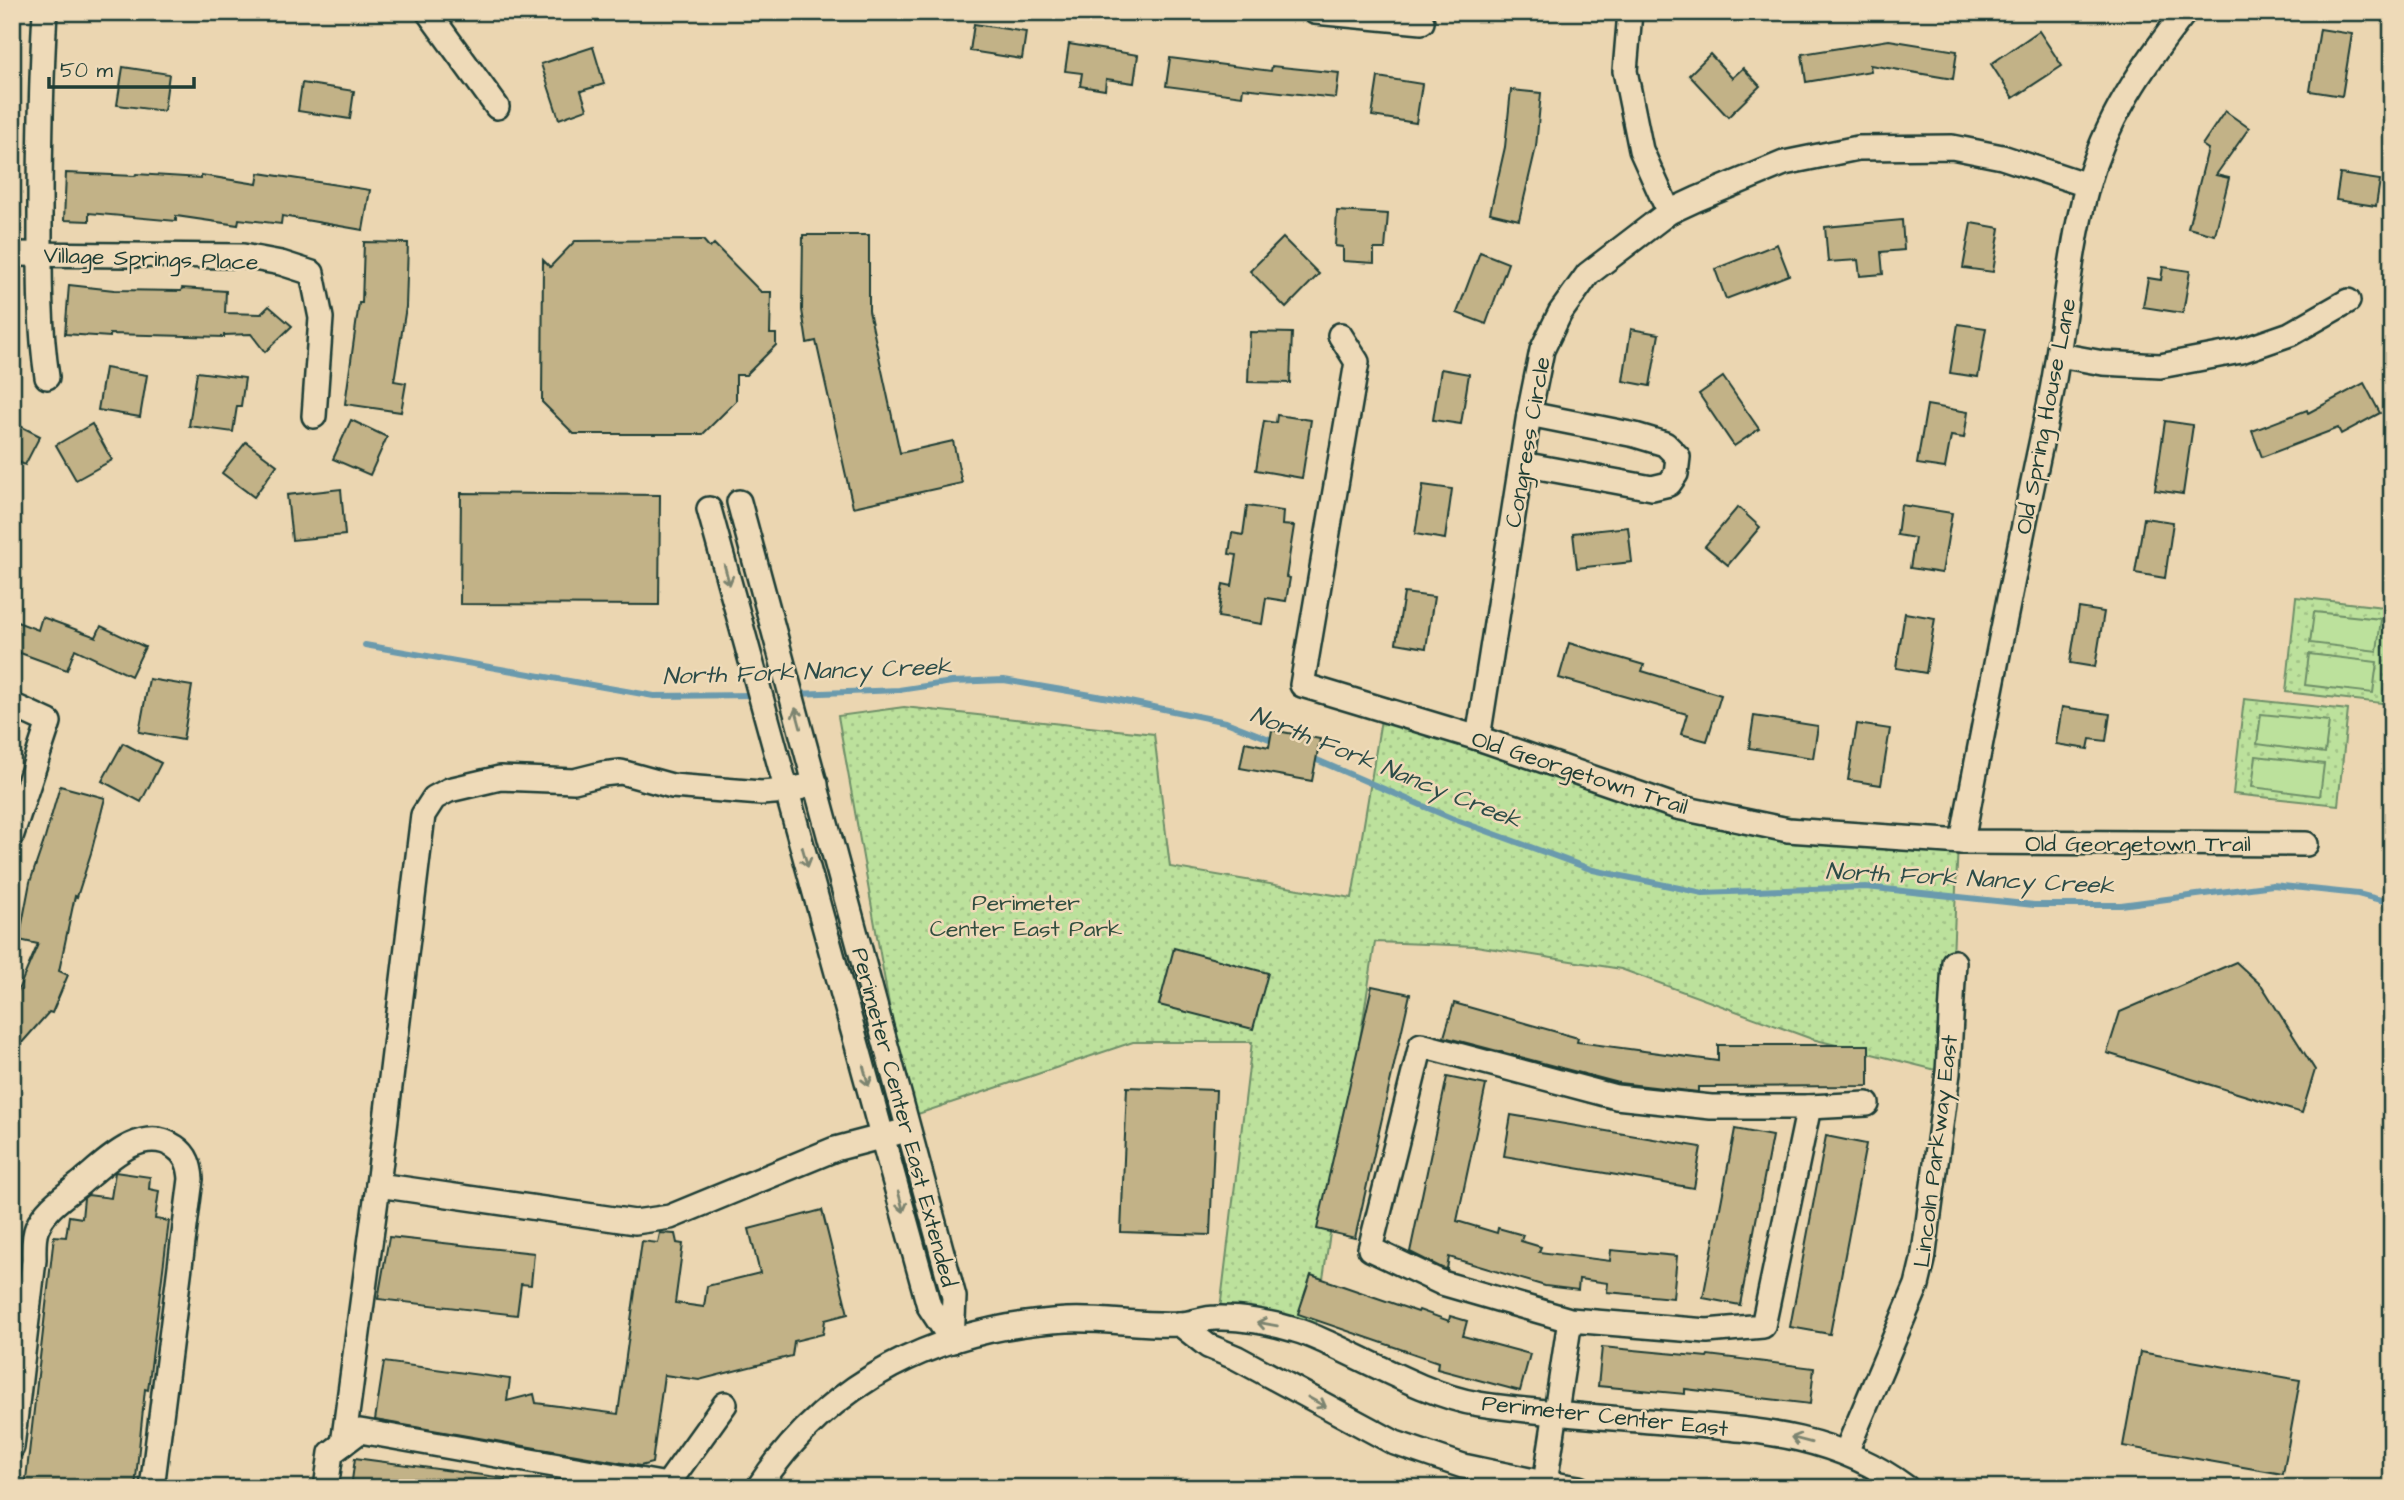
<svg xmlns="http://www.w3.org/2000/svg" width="2404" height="1500" font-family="'Architects Daughter',sans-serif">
  <defs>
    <pattern id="grass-dots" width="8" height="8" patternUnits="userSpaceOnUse" patternTransform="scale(1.75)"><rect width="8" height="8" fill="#bce19c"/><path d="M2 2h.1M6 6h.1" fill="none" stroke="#a1c287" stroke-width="1.8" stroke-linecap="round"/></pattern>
  </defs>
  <rect width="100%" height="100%" fill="#ebd6b1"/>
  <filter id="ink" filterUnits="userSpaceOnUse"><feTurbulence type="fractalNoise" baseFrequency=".0143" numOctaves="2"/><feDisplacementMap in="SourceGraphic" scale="14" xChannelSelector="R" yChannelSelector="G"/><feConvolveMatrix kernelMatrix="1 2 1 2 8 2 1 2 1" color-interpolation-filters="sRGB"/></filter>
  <g filter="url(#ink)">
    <g fill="url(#grass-dots)" stroke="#6e8f68" stroke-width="2">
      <path d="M2296,597L2392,608L2390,704L2286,692Z"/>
      <path d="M2244,699L2348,710L2338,805L2233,794Z"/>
      <path d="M904,707L1154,734L1170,867L1352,898L1382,713L1678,800L1958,842L1948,1073L1812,1039L1621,969L1476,946L1375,942L1314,1337L1220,1310L1252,1042H1133L909,1117L838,716Z"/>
    </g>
    <g fill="#bce19c" stroke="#6e8f68" stroke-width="2">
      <path d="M2314,612L2381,619L2377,651L2310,643Z"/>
      <path d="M2309,654L2377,662L2373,693L2305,685Z"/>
      <path d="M2261,714L2329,721L2325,753L2257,744Z"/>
      <path d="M2256,756L2324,764L2320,796L2252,787Z"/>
    </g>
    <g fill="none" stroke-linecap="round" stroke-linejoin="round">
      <g stroke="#6b9aad" stroke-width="6">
        <path d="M365,645L654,696L754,695"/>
        <path d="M796,694L899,690L952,682L1004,680L1115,699L1226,722L1277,742"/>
        <path d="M1310,757L1451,818L1593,870L1703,893L1866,887L2034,905H2121L2273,885L2358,894L2392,903"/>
      </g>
    </g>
    <g fill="#c2b287" stroke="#1f3d34" stroke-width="2">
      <path d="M974,24L1026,32L1022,59L970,51Z"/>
      <path d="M2320,29L2352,34L2342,96L2310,91Z"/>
      <path d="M2039,31L2062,66L2013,98L1991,64Z"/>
      <path d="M1889,40L1957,51L1953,79L1870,65L1871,71L1806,82L1802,54Z"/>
      <path d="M1069,44L1138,55L1134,83L1106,79L1105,90L1080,86L1082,73L1065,71Z"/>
      <path d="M593,47L604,84L581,91L587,109L559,119L541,64Z"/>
      <path d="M1710,54L1732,78L1743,68L1760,86L1728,117L1689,75Z"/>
      <path d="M1170,58L1271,71L1272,66L1339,73L1336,98L1243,88L1242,96L1166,86Z"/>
      <path d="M123,67L169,74L164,111L117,105Z"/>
      <path d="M1378,77L1422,84L1416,123L1372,116Z"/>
      <path d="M302,83L354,91L350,119L298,111Z"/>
      <path d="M1511,90L1541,93L1536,147L1519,220L1490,213L1505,147Z"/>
      <path d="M2225,111L2249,128L2216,175L2229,178L2215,235L2188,228L2208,149L2202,145Z"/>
      <path d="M66,173L135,176L136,174L201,178V175L257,184L259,173L370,190L363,230L282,216L281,224L239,219L238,225L176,216V221L89,213V221L64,220Z"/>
      <path d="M2340,174L2380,180L2376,206L2336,200Z"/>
      <path d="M1337,211L1388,214L1385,249H1374V263L1343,261V247L1335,246Z"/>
      <path d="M1902,220L1904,250L1881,252L1883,274L1860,276L1858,260L1828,262L1825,227Z"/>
      <path d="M1971,223L2000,228L1993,272L1963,268Z"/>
      <path d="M803,235H869V311L900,453L953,441L962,483L853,507L816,341L807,343L802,310Z"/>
      <path d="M1283,238L1319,274L1286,308L1250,271Z"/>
      <path d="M703,240L710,248L714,244L761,292H771L770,334H776V345L746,375H736V401L703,434H574L542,402L543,260L550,267L575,241Z"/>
      <path d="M364,242L408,243L406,307L394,381L406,383L401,412L345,404L359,303H362Z"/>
      <path d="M1777,244L1789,275L1726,299L1715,269Z"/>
      <path d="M1480,252L1508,263L1486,324L1457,313Z"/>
      <path d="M2163,267L2190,271L2183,313L2143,307L2148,278L2161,280Z"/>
      <path d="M69,285L114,290L181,291L182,288L226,291L225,313L261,314L269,306L292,326L265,352L251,334L224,335V337L110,334V337L65,334Z"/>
      <path d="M1958,324L1986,328L1978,377L1950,373Z"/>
      <path d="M1631,329L1659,334L1650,386L1623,381Z"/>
      <path d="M1250,332L1292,333L1290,383L1248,382Z"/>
      <path d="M105,368L147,375L140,417L98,410Z"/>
      <path d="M1441,369L1469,374L1461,424L1433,420Z"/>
      <path d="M197,372L245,378L241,406H237L233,432L189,426Z"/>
      <path d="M1723,377L1759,429L1734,446L1699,394Z"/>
      <path d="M2364,383L2380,413L2341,434L2338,428L2262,457L2252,431L2307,410L2308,413Z"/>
      <path d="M1927,405L1968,412L1964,438L1951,436L1945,468L1917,464Z"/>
      <path d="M1277,415L1311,420L1302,478L1256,470L1264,421L1276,423Z"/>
      <path d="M351,420L387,437L370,475L333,459Z"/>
      <path d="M2165,421L2193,425L2183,494L2155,490Z"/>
      <path d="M12,422L40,436L25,465L12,459Z"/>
      <path d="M92,424L112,460L76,480L56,445Z"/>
      <path d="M246,442L277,465L254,497L222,473Z"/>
      <path d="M1423,485L1452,489L1445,539L1415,534Z"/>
      <path d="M341,489L345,535L292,540L287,495Z"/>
      <path d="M461,493L660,495L659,605L460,604Z"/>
      <path d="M1901,505L1952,513L1942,573L1910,568L1915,538L1897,535Z"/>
      <path d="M1247,506L1283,511L1282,525L1294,526L1286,577L1290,578L1286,601L1266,598L1262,624L1218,617L1223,584L1232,586L1237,555L1229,554L1232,533L1243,535Z"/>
      <path d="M1738,507L1760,527L1728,565L1705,546Z"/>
      <path d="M2144,518L2173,522L2165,578L2135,573Z"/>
      <path d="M1628,527L1632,562L1577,568L1573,533Z"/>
      <path d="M1404,593L1434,597L1426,648L1396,643Z"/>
      <path d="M2079,608L2104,612L2095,667L2070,663Z"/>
      <path d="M1905,613L1935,618L1926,673L1896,668Z"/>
      <path d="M42,617L96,637L101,626L145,647L131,676L75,649L67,670L12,650V620L38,630Z"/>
      <path d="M1569,643L1644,665L1642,671L1721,695L1707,741L1681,734L1687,714L1559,678Z"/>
      <path d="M149,679L192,686L183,740L139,732Z"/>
      <path d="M2062,707L2110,714L2106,741L2090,739L2088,749L2056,744Z"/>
      <path d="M1754,716L1818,726L1813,758L1749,748Z"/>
      <path d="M1857,724L1890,729L1881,785L1848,780Z"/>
      <path d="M1272,730L1320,739L1312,781L1240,768L1245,742L1269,747Z"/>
      <path d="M123,743L161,763L141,802L102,781Z"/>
      <path d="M60,786L105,798L91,853L77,897L75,896L59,971L68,975L52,1013L49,1012L12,1054V1004L38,944L19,940L30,882L45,838Z"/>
      <path d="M1174,948L1268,973L1253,1029L1159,1005Z"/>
      <path d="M2236,962L2262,986L2315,1070L2302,1113L2107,1053L2120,1012Z"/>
      <path d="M1372,986L1410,994L1355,1238L1317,1229Z"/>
      <path d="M1454,1003L1578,1038L1577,1042L1718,1061V1045H1869V1086L1698,1087V1092L1619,1083L1444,1037Z"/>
      <path d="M1447,1077L1486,1085L1457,1221L1497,1233L1498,1228L1523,1235L1521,1241L1541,1247L1539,1252L1610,1261L1611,1250L1677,1256L1673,1298L1607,1292L1608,1283L1579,1279L1578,1290L1545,1286L1449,1257L1447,1269L1442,1268L1410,1252Z"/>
      <path d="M1127,1087L1216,1090L1210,1235L1121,1232Z"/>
      <path d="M1511,1115L1701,1147L1694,1188L1504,1156Z"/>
      <path d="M1735,1129L1772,1136L1740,1305L1703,1298Z"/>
      <path d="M1826,1136L1866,1144L1830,1334L1790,1327Z"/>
      <path d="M115,1172L150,1177L149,1189L159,1191L155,1219L169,1221L148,1390L145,1389L135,1488H25L54,1236L66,1237L69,1216L82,1218L84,1198L88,1195L111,1198Z"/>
      <path d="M822,1210L848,1314L825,1320L823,1334L794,1341L792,1356L699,1380L664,1375L652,1463L640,1466L375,1420L384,1362L510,1379L507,1401L534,1394L536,1403L618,1414L642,1241L658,1243L660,1233L675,1234L677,1243L683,1244L675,1303L704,1307L707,1286L760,1273L749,1229Z"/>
      <path d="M389,1237L534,1253L531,1285L521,1284L517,1315L378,1299Z"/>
      <path d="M1311,1275L1418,1312L1419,1310L1449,1321L1450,1316L1467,1321L1463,1336L1530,1354L1520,1391L1437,1369L1438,1362L1298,1314Z"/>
      <path d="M1602,1347L1707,1357L1708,1355L1814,1368L1810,1404L1685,1389V1394L1598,1386Z"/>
      <path d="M2140,1352L2300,1380L2283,1474L2123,1446Z"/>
      <path d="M355,1458L505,1478L504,1488H351Z"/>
    </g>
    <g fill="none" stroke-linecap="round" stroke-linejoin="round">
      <defs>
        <g id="minor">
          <path d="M45,12C41,80 40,148 40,216C40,270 39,323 47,377"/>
          <path d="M428,12L497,107"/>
          <path d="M1315,12L1422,22"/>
          <path d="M1630,12L1625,71L1641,150L1669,212"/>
          <path d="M12,254L243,256L281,263L312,273L321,318L314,416"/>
          <path d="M1340,335L1357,362L1302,685L1478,738L1677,807L1788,830L1962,842L2306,844"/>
          <path d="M2059,355L2103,363L2160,366L2241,351L2290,334L2348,301"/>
          <path d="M1522,464L1652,488L1669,484L1676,474L1678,457L1665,444L1635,435L1529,414"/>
          <path d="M739,502L954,1297L952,1341"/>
          <path d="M709,509L929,1306L952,1341"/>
          <path d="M12,705L49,722L12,834"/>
          <path d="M1478,738L1529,414L1542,350L1560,313L1588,274L1669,212L1697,199L1784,163L1858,148L1952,147L2002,157L2087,185"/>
          <path d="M1962,842C1989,696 2018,551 2049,406C2064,334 2068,257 2087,187C2105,121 2143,65 2185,12"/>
          <path d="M1809,1107L1867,1104"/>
          <path d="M378,1185L635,1222L670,1217L835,1149L896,1133"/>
          <path d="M1180,1324L1208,1346L1237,1358L1395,1443L1463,1466L1534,1481L1579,1488"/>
          <path d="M343,1444L378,1185L423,815L434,798L449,790L500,778L574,781L602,774L621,772L672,786L761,793L786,791L816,784"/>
          <path d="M12,1447L34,1260C34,1250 33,1237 37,1228C46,1207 65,1196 82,1182C106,1162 142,1124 175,1147C187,1155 190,1166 191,1179L152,1488"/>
          <path d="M1846,1452L1917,1285L1923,1260L1948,1073L1954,962"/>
          <path d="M1545,1483L1570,1320L1707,1331L1763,1326L1809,1107H1711L1616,1097L1421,1045L1370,1249L1442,1283L1570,1320"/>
          <path d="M667,1485L725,1404"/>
          <path d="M326,1488L331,1453L360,1431L667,1485L670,1488"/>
          <path d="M758,1488C829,1380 939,1327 1067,1320C1104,1318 1142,1326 1179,1324C1191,1324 1203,1318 1216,1318C1240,1317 1272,1323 1295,1330C1307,1333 1319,1339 1330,1344C1374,1364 1432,1397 1479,1404C1543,1414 1607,1417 1671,1423C1757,1430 1835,1434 1907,1488"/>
        </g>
      </defs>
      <use href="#minor" stroke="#1f3d34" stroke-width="28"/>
      <use href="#minor" stroke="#eedab8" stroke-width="23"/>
    </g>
    <defs><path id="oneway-shaft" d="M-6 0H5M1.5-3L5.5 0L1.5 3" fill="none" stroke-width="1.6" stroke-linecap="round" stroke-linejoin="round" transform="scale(1.75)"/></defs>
    <g stroke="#7c846f">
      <use href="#oneway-shaft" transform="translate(727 575) rotate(75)"/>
      <use href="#oneway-shaft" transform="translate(798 718) rotate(-105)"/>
      <use href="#oneway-shaft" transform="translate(805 857) rotate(74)"/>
      <use href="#oneway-shaft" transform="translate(866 1076) rotate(75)"/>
      <use href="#oneway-shaft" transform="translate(901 1202) rotate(75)"/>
      <use href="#oneway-shaft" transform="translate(1267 1324) rotate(-170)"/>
      <use href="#oneway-shaft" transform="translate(1317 1402) rotate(29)"/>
      <use href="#oneway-shaft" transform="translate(1801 1440) rotate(-165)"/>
    </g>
  </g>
  <g text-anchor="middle" stroke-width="5" stroke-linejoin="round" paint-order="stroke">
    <g font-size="23" fill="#1f3d34" stroke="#eedab8">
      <text transform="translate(151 258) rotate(2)" y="8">Village Springs Place</text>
      <text transform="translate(2045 416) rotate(-79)" y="8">Old Spring House Lane</text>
      <text transform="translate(1527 442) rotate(-80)" y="8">Congress Circle</text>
      <text transform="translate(1580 772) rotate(18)" y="8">Old Georgetown Trail</text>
      <text x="2138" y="851">Old Georgetown Trail</text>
      <text transform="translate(905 1117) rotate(75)" y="8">Perimeter Center East Extended</text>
      <text transform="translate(1935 1151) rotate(-83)" y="8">Lincoln Parkway East</text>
      <text transform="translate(1605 1415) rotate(6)" y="8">Perimeter Center East</text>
    </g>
    <g font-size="23" fill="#2f4d3e" stroke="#eedab8">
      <text x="1026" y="910">Perimeter<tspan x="1026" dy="26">Center East Park</tspan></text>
    </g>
    <g font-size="24" font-style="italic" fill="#2c4c48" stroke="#eedab8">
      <text transform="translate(807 671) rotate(-2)" y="8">North Fork Nancy Creek</text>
      <text transform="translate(1386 767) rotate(22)" y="8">North Fork Nancy Creek</text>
      <text transform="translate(1970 878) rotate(3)" y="8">North Fork Nancy Creek</text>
    </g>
  </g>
  <rect width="2404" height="1500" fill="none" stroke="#eedab8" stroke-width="42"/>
  <rect x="21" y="21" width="2362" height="1458" fill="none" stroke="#1f3d34" stroke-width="2.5" filter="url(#ink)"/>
  <path d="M49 77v10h145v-10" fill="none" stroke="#1f3d34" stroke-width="3.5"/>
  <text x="60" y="77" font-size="21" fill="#1f3d34" stroke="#eedab8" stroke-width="5" paint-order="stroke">50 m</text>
</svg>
